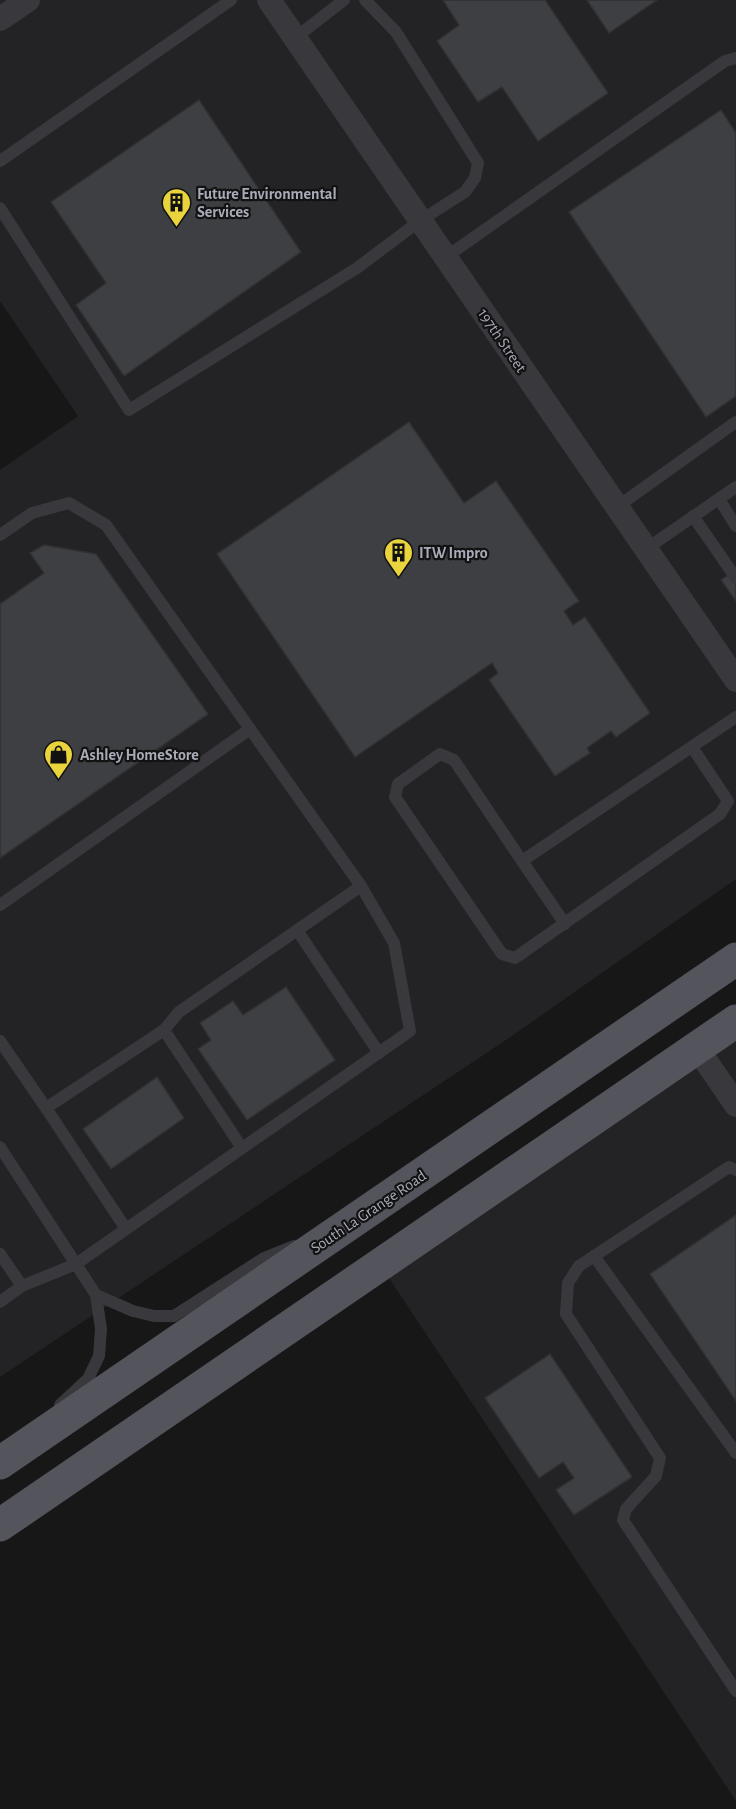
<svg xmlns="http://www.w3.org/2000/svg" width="736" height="1809" font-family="'Alegreya Sans',sans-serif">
  <rect width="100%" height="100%" fill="#171718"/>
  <g fill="#232325">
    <path d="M0,0H736V879L509,1038L0,1377V470L78,416L0,301Z"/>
    <path d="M736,1032V1801L385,1272Z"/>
  </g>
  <g fill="#3e3f42" stroke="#313134" stroke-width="1.5">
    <path d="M443,0H545L608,93L538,141L502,87L478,102L437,41L459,25Z"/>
    <path d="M587,0H657L609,33Z"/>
    <path d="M199,100L301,252L124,376L76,305L106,283L51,202Z"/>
    <path d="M721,110L736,133V396L706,417L569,212Z"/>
    <path d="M409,422L464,503L496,481L579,601L564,611L573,625L585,617L650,713L616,737L611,731L587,748L590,753L555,776L489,680L498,673L492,663L355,757L217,554Z"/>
    <path d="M44,545L96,554L208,714L0,858V604L44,573L30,553Z"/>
    <path d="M736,570V601L721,580Z"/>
    <path d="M286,987L335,1060L247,1120L198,1049L211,1040L200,1023L233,1001L243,1015Z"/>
    <path d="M157,1077L184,1118L111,1169L83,1129Z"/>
    <path d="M736,1215V1401L650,1274Z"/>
    <path d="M550,1354L632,1477L574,1515L556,1490L574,1478L563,1462L539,1478L485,1398Z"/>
  </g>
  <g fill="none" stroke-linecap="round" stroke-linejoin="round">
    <g stroke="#38383d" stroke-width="12">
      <path d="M295,38L344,0"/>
      <path d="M0,161L231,0"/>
      <path d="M0,208L129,410L357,268L421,220L465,192L475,178L478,163L396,32L365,0"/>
      <path d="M446,257L725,61L736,58"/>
      <path d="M719,499L736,526"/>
      <path d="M617,507L736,422"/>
      <path d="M693,516L736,578"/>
      <path d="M0,535L32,513L69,503L106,525L250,729"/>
      <path d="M646,549L736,487"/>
      <path d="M692,747L728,801L720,814L515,958L502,954L395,797L398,784L440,754L454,760L522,861L736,717"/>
      <path d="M522,861L565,924"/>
      <path d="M0,905L250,729L361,886L394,943L410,1031L76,1264L22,1286L0,1302"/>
      <path d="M297,930L379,1053"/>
      <path d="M164,1030L242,1148"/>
      <path d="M0,1041L46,1108L164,1030L179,1012L361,886"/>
      <path d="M46,1108L126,1229"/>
      <path d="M0,1147L96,1295L101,1329L99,1356L88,1379L60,1405"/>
      <path d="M736,1170L729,1167L579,1266L568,1283L566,1314L660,1458L656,1476L626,1509L623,1520L736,1691"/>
      <path d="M0,1254L22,1286"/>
      <path d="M594,1256L736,1453"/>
      <path d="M96,1295L133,1311L154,1316H174L264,1258L294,1246"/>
    </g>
    <g stroke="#38383d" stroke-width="24">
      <path d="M269,0L736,680"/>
      <path d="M0,19L28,0"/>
      <path d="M697,1048L736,1105"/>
    </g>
    <g stroke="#54545c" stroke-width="33">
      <path d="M0,1463L736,959"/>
      <path d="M0,1525L736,1021"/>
    </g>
  </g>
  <defs>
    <symbol id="building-pin" viewBox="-11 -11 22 30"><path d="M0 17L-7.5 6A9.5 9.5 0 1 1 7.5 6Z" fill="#ead43d" stroke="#121213"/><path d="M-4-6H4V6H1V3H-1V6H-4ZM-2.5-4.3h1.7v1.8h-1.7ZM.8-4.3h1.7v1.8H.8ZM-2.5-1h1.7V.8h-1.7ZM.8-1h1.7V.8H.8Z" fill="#111"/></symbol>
    <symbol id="shop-pin" viewBox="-11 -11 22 30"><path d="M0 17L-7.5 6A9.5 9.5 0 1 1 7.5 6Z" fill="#ead43d" stroke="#121213"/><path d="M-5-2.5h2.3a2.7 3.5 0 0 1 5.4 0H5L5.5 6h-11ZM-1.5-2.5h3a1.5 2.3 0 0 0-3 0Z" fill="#111"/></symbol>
  </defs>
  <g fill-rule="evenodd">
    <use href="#building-pin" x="160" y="186" width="33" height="45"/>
    <use href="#building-pin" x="382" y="536" width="33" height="45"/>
    <use href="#shop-pin" x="42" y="738" width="33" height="45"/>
  </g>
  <g text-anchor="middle" stroke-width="4.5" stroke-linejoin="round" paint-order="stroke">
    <g font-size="16" font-weight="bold" fill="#a9abb8" stroke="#121213" text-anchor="start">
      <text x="197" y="199">Future Environmental<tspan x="197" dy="18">Services</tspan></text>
      <text x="419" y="558">ITW Impro</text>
      <text x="80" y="760">Ashley HomeStore</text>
    </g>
    <g font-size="16" fill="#a9abb8" stroke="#121213">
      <text transform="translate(503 340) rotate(56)" y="6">197th Street</text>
      <text transform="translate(368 1211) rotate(-34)" y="6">South La Grange Road</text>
    </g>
  </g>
</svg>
